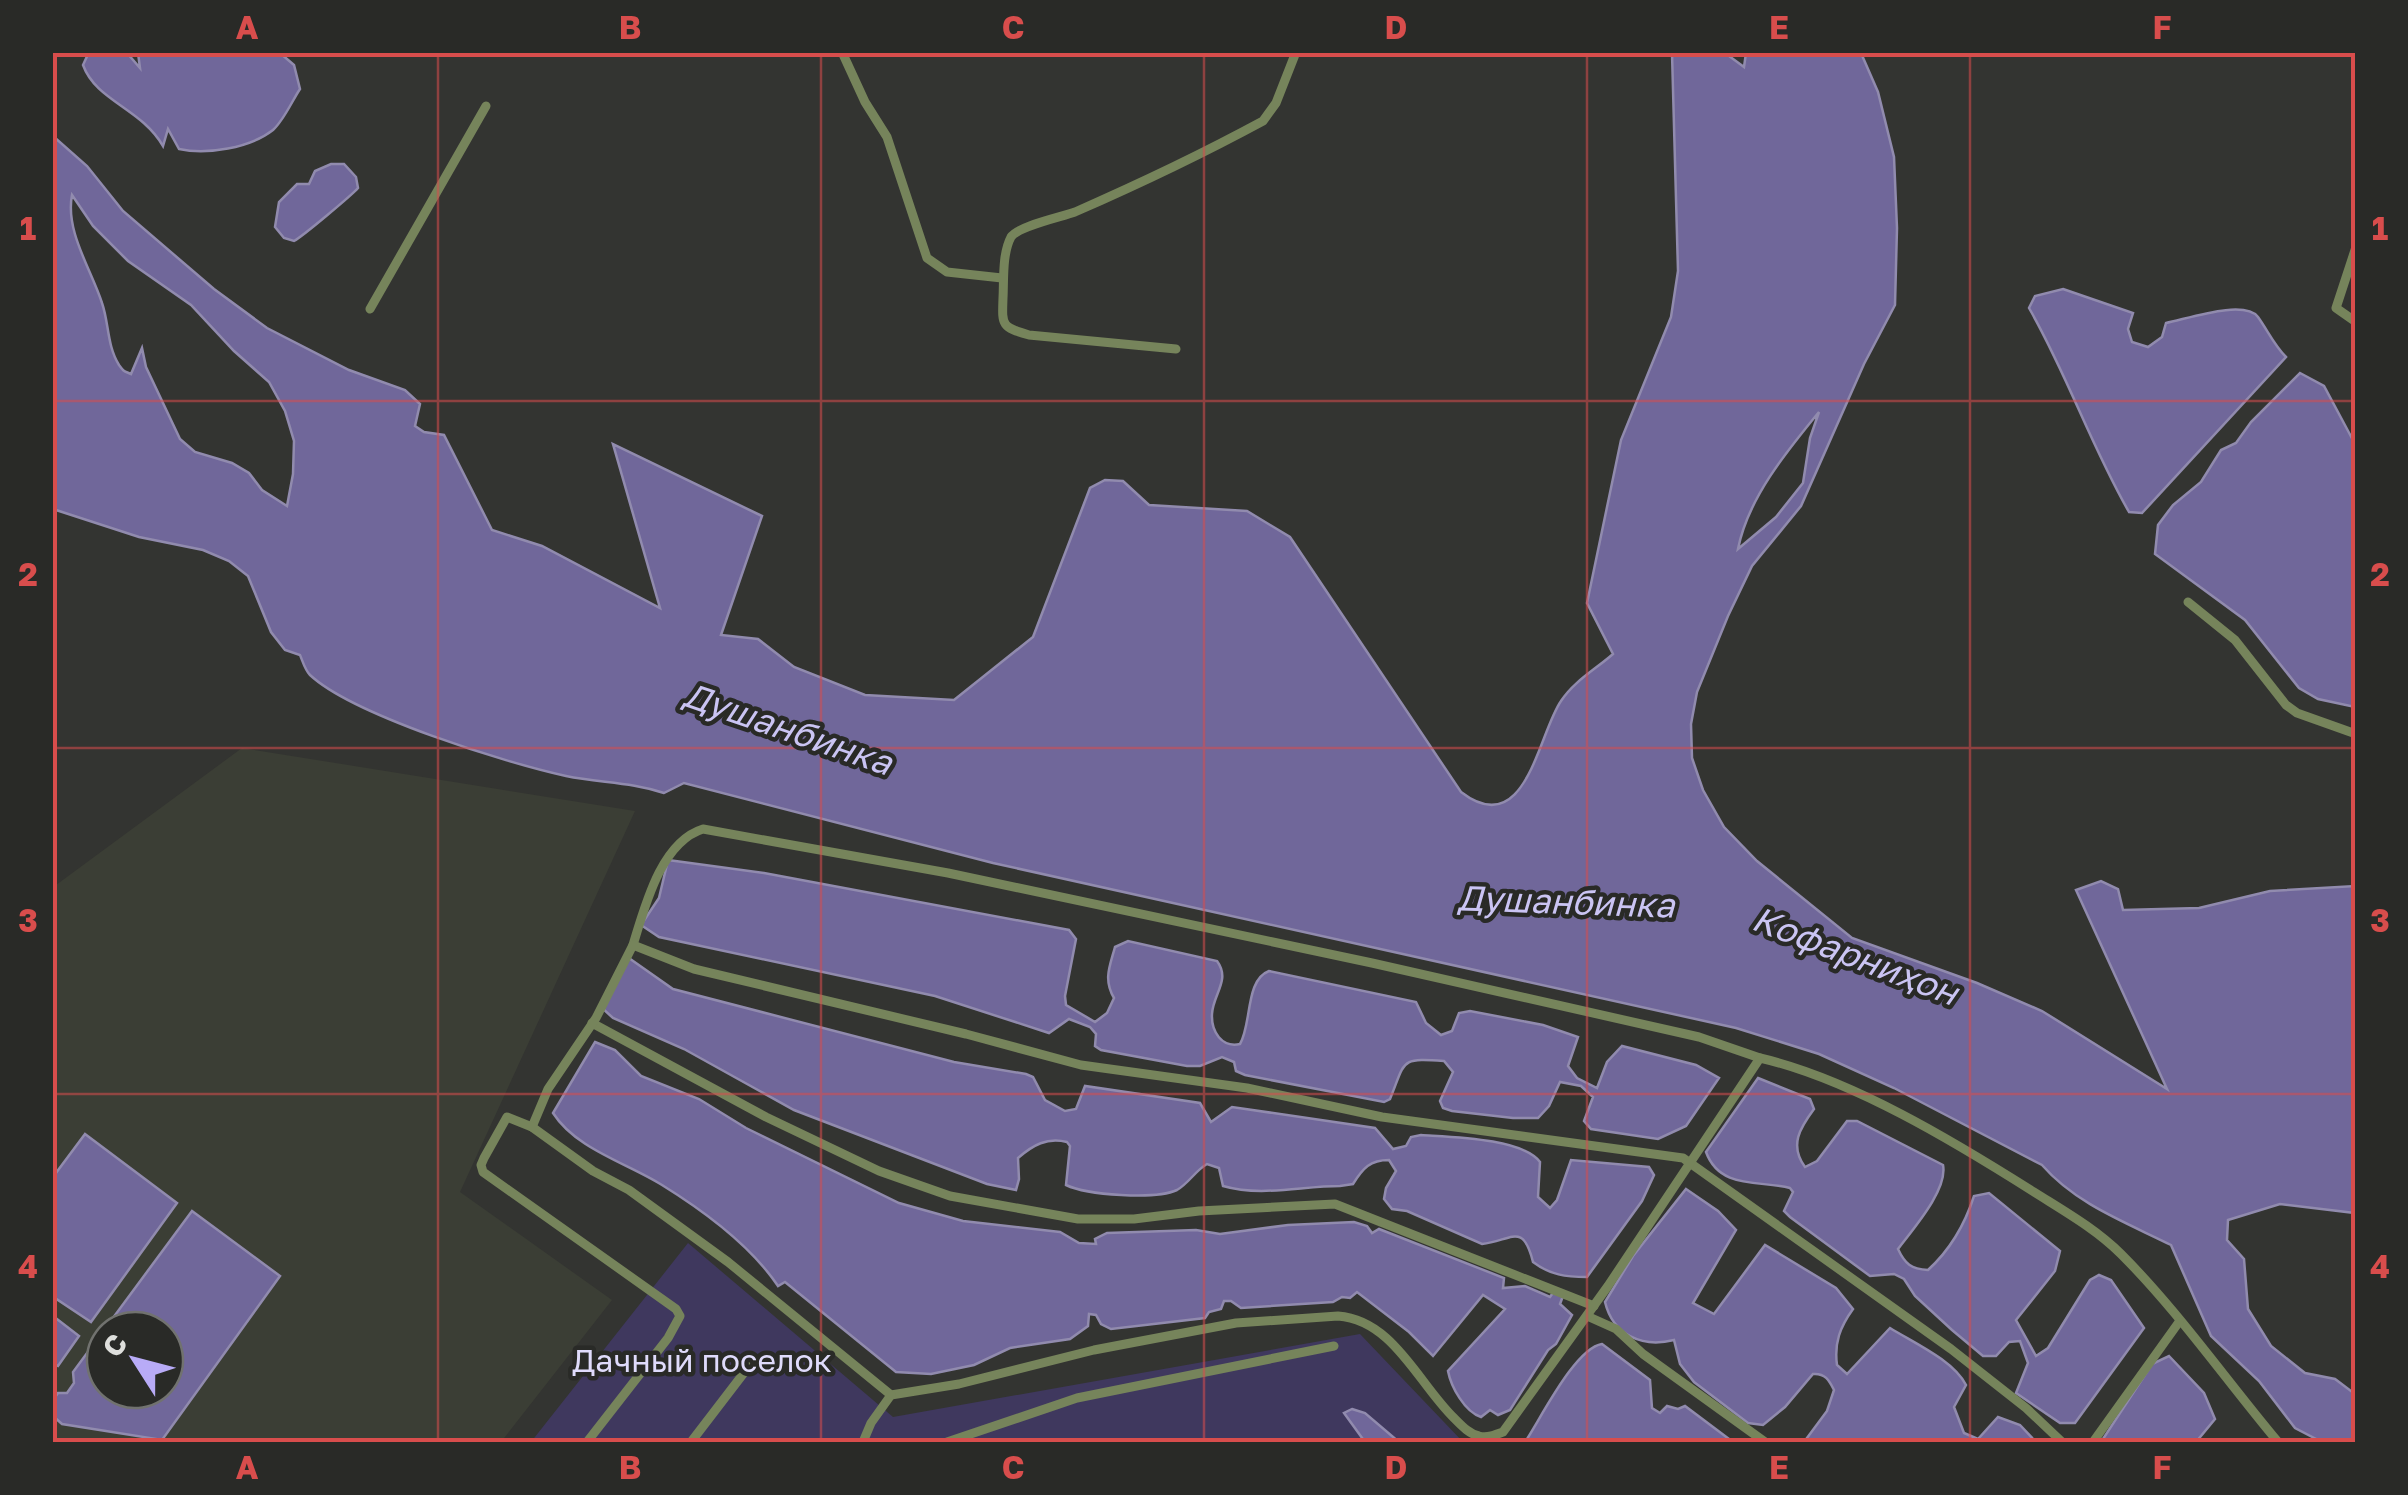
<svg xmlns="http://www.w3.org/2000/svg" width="2408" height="1495" font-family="'Golos Text',sans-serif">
  <rect width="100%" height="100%" fill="#333431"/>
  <path fill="#3b3e35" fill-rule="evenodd" d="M242,748L635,811L460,1192L612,1300L501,1442H53L52,888ZM105,1330H165V1390H105Z"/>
  <path fill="#3f385e" d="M688,1243L893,1417L1360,1334L1463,1442H531Z"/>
  <g fill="#70679a" stroke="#918bae" stroke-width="2.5" fill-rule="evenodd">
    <path d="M89,52L127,53L140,68L138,53H280L294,65L300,89C292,101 284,120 273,130C250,148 207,155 179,149L168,129L163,146C141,108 96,101 83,65Z"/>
    <path d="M1672,53H1725L1744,67L1746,53H1861L1878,92L1894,157L1897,228L1895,305L1864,364L1801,506L1752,566L1728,616L1697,692L1691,724L1692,758L1703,790L1724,827L1757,861L1852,938L1977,983L2042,1011L2167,1089L2076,890L2101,881L2118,889L2123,910L2199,908L2270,891L2355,886V1213L2280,1204L2228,1220L2227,1240L2244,1259L2248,1309L2271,1346L2305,1373L2335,1379L2355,1394V1442H2322L2295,1428L2259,1381L2211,1336L2171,1245C2125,1222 2076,1204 2042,1165L1894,1088L1819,1054L1736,1028L993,863L684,783L664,793C631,782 600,783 566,776C506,763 353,715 310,675C305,670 303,662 300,655L285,650L271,632L248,576L229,561L203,550L139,537L53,509V136L87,166L123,211L214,289L267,328L349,370L405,390L420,404L415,426L424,432L444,435L492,530L542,546L660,608L613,444L762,516L721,635L758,639L794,667L865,695L954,700L1033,637L1090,488L1105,480L1123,481L1149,505L1247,511L1290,537L1461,792C1526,842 1538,734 1561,701C1574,681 1596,669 1613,654L1587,603L1621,440L1671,317L1678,271ZM72,195L93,226L128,261L191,305L234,351L269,382L285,411L294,441L293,474L287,506L262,490L249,473L232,463L195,452L180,439L146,367L142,348L131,374C124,371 124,372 119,365C107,346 109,323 102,303C91,269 65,231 72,195ZM1819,412L1810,438L1803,483L1776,517L1738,549C1748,498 1787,451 1819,412Z"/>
    <path d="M331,164H344L356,177L358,188C352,195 303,236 294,241L284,238L275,227L279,202L297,184H309L315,171Z"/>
    <path d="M2063,289L2133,313L2128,329L2132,342L2148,347L2162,337L2166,323C2187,319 2244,299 2258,317C2268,331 2274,345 2286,357L2142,513L2129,512C2091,446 2067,374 2029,308L2035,296Z"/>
    <path d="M2300,373L2324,386L2355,444V707L2318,699L2299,688L2245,620L2155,554L2158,525L2173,505L2201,482L2221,450L2236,443L2251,422Z"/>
    <path d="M668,860L764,873L1069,930L1076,939L1065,996L1066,1005L1095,1022L1107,1013L1114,998C1103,979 1110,966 1115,947L1128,941L1217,961C1231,980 1213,994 1212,1014C1211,1032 1222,1048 1240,1044C1252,1024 1245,980 1269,971L1416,1002L1426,1023L1441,1035L1452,1031L1459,1013L1470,1011L1543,1025L1578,1037L1568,1066L1577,1078L1597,1088L1607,1062L1622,1046L1696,1065L1719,1078L1686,1126L1658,1139L1591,1129L1584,1121L1593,1097L1581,1086L1560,1082L1549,1106L1538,1118H1513L1452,1111L1443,1108L1440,1101L1453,1072L1444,1061C1399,1058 1406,1060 1390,1099L1384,1102L1245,1075L1236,1071L1234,1062L1222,1057L1200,1066H1187L1101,1050L1095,1046L1096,1034L1090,1027L1069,1019L1049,1033L935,996L659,937L641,925L659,898Z"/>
    <path d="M626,956L673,989L954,1062L1026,1074L1033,1077L1045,1100L1065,1111L1076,1109L1085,1086L1200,1103L1211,1122L1232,1107L1375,1128L1393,1149L1406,1146L1411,1137L1421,1135C1450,1137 1522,1138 1540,1162L1538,1197L1550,1208L1557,1200L1571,1160L1649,1167L1654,1175L1642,1201L1587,1277C1566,1277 1550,1275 1533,1262C1523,1221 1511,1241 1482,1244L1407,1211L1392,1209L1384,1199L1386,1188L1396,1171L1389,1160C1370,1160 1363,1168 1353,1184L1340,1186C1301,1186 1261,1197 1223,1186L1219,1168L1207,1164C1196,1170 1188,1184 1177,1190C1155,1200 1087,1195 1066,1185L1070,1146L1067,1142C1047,1137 1033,1145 1018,1158L1019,1179L1016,1190L987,1184L794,1110L684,1049L613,1018L602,1008Z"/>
    <path d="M595,1042L615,1050L641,1076L699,1099L746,1128L899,1203L963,1221L1060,1232L1079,1243L1096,1244L1095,1239L1107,1233L1196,1230L1220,1234L1288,1225L1354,1222L1367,1226L1372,1233L1379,1229L1504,1278L1503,1288L1525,1286L1550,1297L1555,1290L1563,1296L1560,1304L1572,1315L1556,1344L1548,1350L1510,1410L1498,1415L1490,1410L1481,1417C1465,1412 1451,1387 1448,1371L1505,1309L1483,1295L1433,1356L1409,1332L1357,1292L1350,1298L1342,1297L1333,1302L1241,1308L1231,1301H1224L1221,1309L1209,1312L1205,1318L1111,1329L1101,1324L1096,1315L1089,1314L1088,1326L1070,1339L1010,1348L974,1365L931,1374L896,1372L785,1282L778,1286C751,1246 704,1211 662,1185C627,1163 576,1149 553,1113Z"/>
    <path d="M1758,1078L1810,1099L1814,1109C1800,1128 1789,1145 1805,1167L1817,1161L1847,1121H1857L1943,1165C1948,1190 1912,1230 1898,1249C1905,1264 1911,1269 1928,1270C1950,1250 1965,1224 1974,1196L1989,1193L2060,1251L2055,1271L2016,1320L2036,1356L2048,1348L2090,1280L2099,1275L2111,1280L2144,1328L2075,1423H2060L2016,1393L2028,1363L2020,1341L2009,1342L1996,1356H1983L1952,1330L1915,1296L1904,1279L1894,1274L1870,1276L1790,1217L1784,1211L1793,1192L1790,1188C1760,1180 1720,1190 1706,1152Z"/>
    <path d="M85,1134L177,1203L91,1322L52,1296L53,1177Z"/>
    <path d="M1686,1189L1718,1211L1736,1230L1693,1303L1714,1314L1765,1245L1836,1288L1853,1309C1840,1327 1834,1343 1837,1365L1847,1374L1890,1328C1914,1343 1953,1360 1966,1385L1954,1407L1964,1433L1978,1439L1998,1417L2020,1425L2036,1442H1804L1827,1411L1834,1390C1829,1380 1825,1373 1813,1374L1785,1407L1763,1425L1748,1423L1694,1382L1680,1364L1674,1340C1642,1348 1613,1335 1605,1302L1633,1256Z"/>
    <path d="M192,1211L280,1276L162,1440L62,1424L53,1416V1400L58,1393H67L74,1383L73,1372ZM105,1330H165V1390H105Z"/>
    <path d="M53,1316L79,1336L58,1366L53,1364Z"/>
    <path d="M1602,1344L1650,1380L1652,1408L1660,1413L1667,1406L1678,1409L1685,1406L1733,1442H1525C1540,1420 1575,1348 1602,1344Z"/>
    <path d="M2169,1356L2204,1393L2215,1419L2196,1442H2101L2152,1364Z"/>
    <path d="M1352,1409L1365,1413L1399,1442H1365L1344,1413Z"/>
  </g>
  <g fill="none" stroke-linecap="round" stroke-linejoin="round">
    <g stroke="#76845b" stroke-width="9">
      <path d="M842,52L865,102L887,137L927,258L947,272L1002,278"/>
      <path d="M2356,247L2336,308L2356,322"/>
      <path d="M370,309L486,106"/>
      <path d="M1176,349L1029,335C1001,327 1002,325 1003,298C1004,280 1002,254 1011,237C1018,226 1061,217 1075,212C1139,184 1202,154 1263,121L1276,103L1296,52"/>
      <path d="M2188,602L2235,640L2286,705L2297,713L2356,734"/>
      <path d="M633,945C645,906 661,842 703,829L948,873L1372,963L1699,1037L1760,1058"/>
      <path d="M592,1023L766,1117L879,1171L950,1196L1078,1219H1134L1199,1211L1335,1204L1594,1306"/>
      <path d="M532,1127L548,1089L596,1018L633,945L694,969L966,1034L1081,1065L1247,1088L1382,1117L1683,1158L1951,1349L2026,1408L2062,1442"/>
      <path d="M1587,1316L1616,1329L1643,1354L1765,1442"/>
      <path d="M891,1395L959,1384L1094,1350L1236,1323L1338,1316C1393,1320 1418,1383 1454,1418C1461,1425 1469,1434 1479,1436C1487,1438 1495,1435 1503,1432L1608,1286L1760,1058C1851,1079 1955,1142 2034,1192C2064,1211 2096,1229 2121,1254C2178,1311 2226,1380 2278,1442"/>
      <path d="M587,1442L668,1338L680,1316L676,1309L483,1172L481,1165L484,1158L507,1117L532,1127L593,1171L629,1190L728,1262L891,1395L871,1423L863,1442"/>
      <path d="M691,1442L750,1365"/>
      <path d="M947,1442L1077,1398L1334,1346"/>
      <path d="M2093,1442L2179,1322"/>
    </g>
  </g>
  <path fill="none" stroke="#d84d4c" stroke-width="2.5" stroke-opacity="0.55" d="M438,52V1442M821,52V1442M1204,52V1442M1587,52V1442M1970,52V1442M52,401H2356M52,748H2356M52,1094H2356"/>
  <g text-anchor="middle" stroke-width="9" stroke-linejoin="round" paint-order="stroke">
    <g font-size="32" fill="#dfdbfb" stroke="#292a27">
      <text x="702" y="1372">Дачный поселок</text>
    </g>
    <g font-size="35" font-style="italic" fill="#cac4f3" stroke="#292a27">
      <text transform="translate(788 729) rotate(19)" y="12">Душанбинка</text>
      <text transform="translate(1566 902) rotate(2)" y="12">Душанбинка</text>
      <text transform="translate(1855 956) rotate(21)" y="12">Кофарниҳон</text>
    </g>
  </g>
  <rect width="2408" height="1495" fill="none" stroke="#292a27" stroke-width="110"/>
  <g transform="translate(135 1360) rotate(306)"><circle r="48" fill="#292a27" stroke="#71726f" stroke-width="2.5"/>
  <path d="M0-8L18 38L0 25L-18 38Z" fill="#b8abf7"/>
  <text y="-15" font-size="28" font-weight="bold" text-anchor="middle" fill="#dedfdc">С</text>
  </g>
  <rect x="55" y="55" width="2298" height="1385" fill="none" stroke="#d84d4c" stroke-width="4"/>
  <g font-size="32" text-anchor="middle" font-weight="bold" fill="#d84d4c">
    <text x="247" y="39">A</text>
    <text x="630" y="39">B</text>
    <text x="1013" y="39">C</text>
    <text x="1396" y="39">D</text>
    <text x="1779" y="39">E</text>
    <text x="2162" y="39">F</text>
    <text x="28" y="240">1</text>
    <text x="2380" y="240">1</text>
    <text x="28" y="586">2</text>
    <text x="2380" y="586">2</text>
    <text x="28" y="932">3</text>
    <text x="2380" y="932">3</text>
    <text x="28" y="1278">4</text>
    <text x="2380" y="1278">4</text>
    <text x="247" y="1479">A</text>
    <text x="630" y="1479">B</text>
    <text x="1013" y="1479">C</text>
    <text x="1396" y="1479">D</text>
    <text x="1779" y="1479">E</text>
    <text x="2162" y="1479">F</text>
  </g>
</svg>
